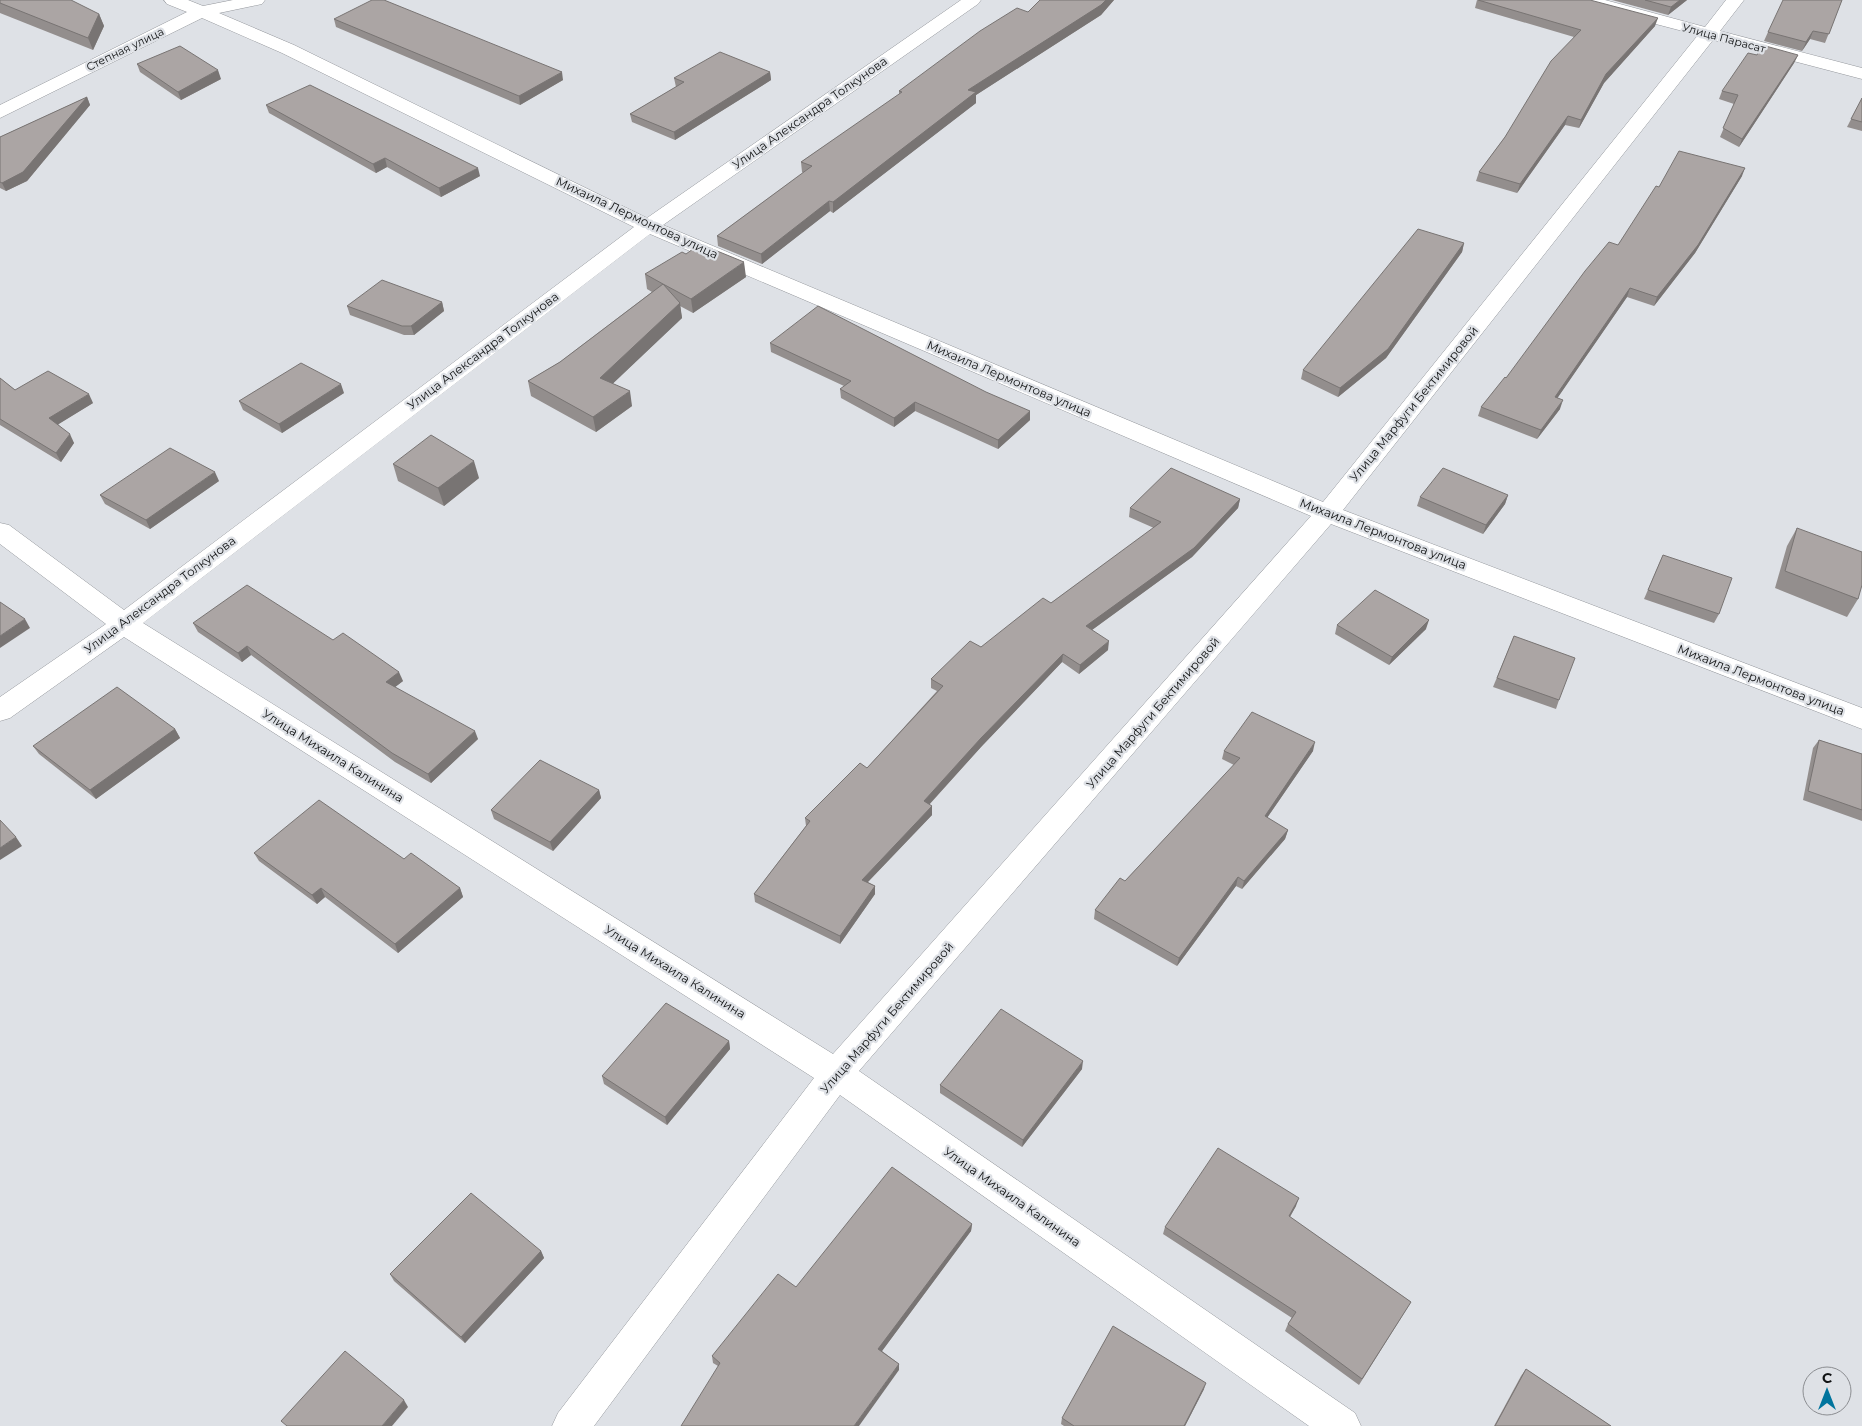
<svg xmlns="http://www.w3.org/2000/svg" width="1862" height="1426" font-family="Montserrat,sans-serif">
  <rect width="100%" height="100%" fill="#dee1e6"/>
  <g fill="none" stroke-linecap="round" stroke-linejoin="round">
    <defs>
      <path id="minor" d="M164,0H188L203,6L233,0H265L262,4L219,13L294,45L647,218L961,0H981L978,4L663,225L1323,502L1698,35L1579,4L1576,0H1605L1705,27L1726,0H1744L1720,31L1862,68V79L1713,40L1343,510L1862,708V729L1331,524L859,1071L1355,1413L1361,1426H1309L840,1095L594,1426H552L558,1413L814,1078L124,637L10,718L0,721V697L106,624L0,544V523L9,525L124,610L634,227L282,53L202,18L0,118V105L187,12L167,4ZM650,234L1311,516L833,1054L143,623Z"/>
    </defs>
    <use href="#minor" stroke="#94979c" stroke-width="1"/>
    <use href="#minor" fill="#fff" fill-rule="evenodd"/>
  </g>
  <g fill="#938e8d">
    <path d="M0,0L99,14L104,26L93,50L0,13Z"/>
    <path d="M1040,0H1114L1101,15L976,95V103L833,213L830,211L762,264L718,246L717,236L803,173L802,172L801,162L899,95V91L1028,12Z"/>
    <path d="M1477,0L1655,26L1604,83L1579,128L1565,125L1517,193L1476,181L1479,172L1505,137L1574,37L1475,8Z"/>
    <path d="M1612,0H1687L1668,15Z"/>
    <path d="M1842,0L1825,43L1810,39L1802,51L1764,41L1768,32Z"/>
    <path d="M334,19L563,80L520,105L336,27Z"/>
    <path d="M1757,55H1798L1794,63L1739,147L1720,137L1734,104L1719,99L1722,91Z"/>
    <path d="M137,64L221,79L181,100L140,72Z"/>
    <path d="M770,72L771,80L675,140L632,122L630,114L676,87L674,78Z"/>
    <path d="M87,97L90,105L27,181L6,191L0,188V137Z"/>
    <path d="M1862,98V131L1847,127Z"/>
    <path d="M266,105L480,176L441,197L387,167L376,173L269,113Z"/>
    <path d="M1742,176L1695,253L1654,306L1627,297L1557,398L1560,409L1537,439L1478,416L1481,407L1506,378L1618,245L1659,187Z"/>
    <path d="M1464,243L1462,252L1386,358L1338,397L1301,379L1303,370Z"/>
    <path d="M686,254L746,277L693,313L680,306L682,318L612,384L632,406L596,432L531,396L528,381L560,362L652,292L647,289L645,274Z"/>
    <path d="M442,302L444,311L414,335H404L350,315L347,306Z"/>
    <path d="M770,343L1030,420L998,449L915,411L894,427L841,398L840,389L844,386L771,352Z"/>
    <path d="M0,378L15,390L93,403L58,424L74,443L61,462L0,425Z"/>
    <path d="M344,393L282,433L243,410L239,401Z"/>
    <path d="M393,464L479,478L444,506L398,481Z"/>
    <path d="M219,481L150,529L105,504L100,495Z"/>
    <path d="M1508,495L1505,504L1483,534L1417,506L1420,497Z"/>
    <path d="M1240,499L1238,508L1192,557L1092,630L1108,650L1079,674L1062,662L981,747L929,805L932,815L868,882L875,886V894L840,944L755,902L754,894L806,826L805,818L867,768L937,691L931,688V679L981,647L1051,603L1154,528L1129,517L1130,508Z"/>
    <path d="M1797,528L1858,599L1847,617L1775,588L1787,546Z"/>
    <path d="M1663,555L1719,614L1714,623L1644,599Z"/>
    <path d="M193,623L333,640L403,681L395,687L478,739L431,783L395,762L251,655L242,662L198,632Z"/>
    <path d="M1337,625L1426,629L1389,665L1335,634Z"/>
    <path d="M1514,636L1559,700L1556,709L1493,687Z"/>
    <path d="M175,729L180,738L96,799L39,754L33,746Z"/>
    <path d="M1819,740L1862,754V821L1803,800L1813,748Z"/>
    <path d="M1224,751H1313L1267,818L1288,830L1285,839L1242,889L1236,886L1177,966L1094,919L1095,910L1125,881L1234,765L1222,759Z"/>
    <path d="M599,790L601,798L553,851L494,819L491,810Z"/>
    <path d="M254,853L404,859L460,888L463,897L398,953L325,897L317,904L259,861Z"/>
    <path d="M729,1041L730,1049L667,1125L604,1084L602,1076Z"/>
    <path d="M1082,1069L1022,1147L940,1093V1085Z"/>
    <path d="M1296,1206L1290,1217L1411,1302L1359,1385L1285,1331L1288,1324L1292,1318L1163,1234L1165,1227Z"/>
    <path d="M972,1224L971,1231L882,1351L899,1364V1370L718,1366L713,1363L712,1356L796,1287Z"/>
    <path d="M541,1251L544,1258L465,1343L394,1281L390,1274Z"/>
    <path d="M1526,1369L1611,1426H1494L1521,1376Z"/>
    <path d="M1204,1389L1185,1426H1064L1061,1424L1062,1418Z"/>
  </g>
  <g fill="#787473">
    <path d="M1106,0H1114L1101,15L976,95V103L833,213V202L968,90Z"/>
    <path d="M1680,0H1687L1668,15L1671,7Z"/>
    <path d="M99,14L104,26L93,50L88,38Z"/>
    <path d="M1658,18L1655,26L1604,83L1579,128L1581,120L1606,74Z"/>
    <path d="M1813,31L1810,39L1802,51L1806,42Z"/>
    <path d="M1798,55L1794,63L1739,147L1742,139Z"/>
    <path d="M218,70L221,79L181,100L178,92Z"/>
    <path d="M562,72L563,80L520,105L519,96Z"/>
    <path d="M770,72L771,80L675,140L674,132Z"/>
    <path d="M87,97L90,105L27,181L6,191L2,183Z"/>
    <path d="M1568,116L1565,125L1517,193L1520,184Z"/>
    <path d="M385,158L387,167L376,173L373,164Z"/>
    <path d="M478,168L480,176L441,197L439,188Z"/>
    <path d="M1745,168L1742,176L1695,253L1654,306L1657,297Z"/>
    <path d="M829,201L830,211L762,264L761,254Z"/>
    <path d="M1464,243L1462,252L1386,358L1338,397L1340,388Z"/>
    <path d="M744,262L746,277L693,313L691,299Z"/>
    <path d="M1630,288L1627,297L1552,406L1555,397Z"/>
    <path d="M442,302L444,311L414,335L411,326Z"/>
    <path d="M680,303L682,318L603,393L600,378Z"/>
    <path d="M341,384L344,393L282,433L279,424Z"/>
    <path d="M630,391L632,406L596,432L593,417Z"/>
    <path d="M89,394L93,403L54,427L49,418Z"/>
    <path d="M1563,400L1560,409L1537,439L1541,430Z"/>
    <path d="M915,402V411L894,427V418Z"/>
    <path d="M1030,411V420L998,449V440Z"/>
    <path d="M70,434L74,443L61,462L56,453Z"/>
    <path d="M474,461L479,478L444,506L438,488Z"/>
    <path d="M215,472L219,481L150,529L146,520Z"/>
    <path d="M1508,495L1505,504L1483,534L1486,525Z"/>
    <path d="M1240,499L1238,508L1192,557L1085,635L1086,626Z"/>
    <path d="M25,619L30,628L0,648V636Z"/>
    <path d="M1429,620L1426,629L1389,665L1392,657Z"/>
    <path d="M1109,641L1108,650L1079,674L1080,665Z"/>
    <path d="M247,646L251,655L242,662L238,653Z"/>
    <path d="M1063,654L1062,662L981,747L924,810V801L981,738Z"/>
    <path d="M399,672L403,681L390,691L386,682Z"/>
    <path d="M175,729L180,738L96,799L90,790Z"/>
    <path d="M475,731L478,739L431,783L428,774Z"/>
    <path d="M1315,742L1313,751L1262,825L1265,816Z"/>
    <path d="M599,790L601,798L553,851L550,842Z"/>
    <path d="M932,806V815L862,888V880Z"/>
    <path d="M1288,830L1285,839L1242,889L1244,881Z"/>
    <path d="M16,837L22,846L0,860V848Z"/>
    <path d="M1238,877L1236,886L1177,966L1179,958Z"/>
    <path d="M875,886V894L840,944V936Z"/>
    <path d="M321,888L325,897L317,904L312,895Z"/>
    <path d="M460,888L463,897L398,953L395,944Z"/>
    <path d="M729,1041L730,1049L667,1125L665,1117Z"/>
    <path d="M1083,1061L1082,1069L1022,1147L1023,1140Z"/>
    <path d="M1299,1198L1296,1206L1286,1223L1289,1216Z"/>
    <path d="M972,1224L971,1231L879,1355L878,1349Z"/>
    <path d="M541,1251L544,1258L465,1343L461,1337Z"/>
    <path d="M899,1364V1370L859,1426H854Z"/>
    <path d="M1206,1383L1204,1389L1185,1426H1184Z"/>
    <path d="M404,1400L408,1407L392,1426H382Z"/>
  </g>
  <g fill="#aba5a4" stroke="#787473">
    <path d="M0,0H71L99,14L88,38L0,3Z"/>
    <path d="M372,0H384L562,72L519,96L334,19Z"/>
    <path d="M1040,0H1106L1101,5L968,90L976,92L833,202L829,201L761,254L717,236L812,166L801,162L902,92L899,91L980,31L1017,8L1028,12Z"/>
    <path d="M1478,0H1590L1658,18L1606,74L1581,120L1568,116L1520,184L1479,172L1505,137L1551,61L1581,30Z"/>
    <path d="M1645,0H1680L1671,7Z"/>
    <path d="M1783,0H1842L1829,34L1813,31L1806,42L1768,32Z"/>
    <path d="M1762,45L1798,55L1742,139L1723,128L1738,95L1722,91L1748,53L1757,55Z"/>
    <path d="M180,46L218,70L178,92L137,64Z"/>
    <path d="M720,52L770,72L674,132L630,114L684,82L674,78Z"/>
    <path d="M310,85L478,168L439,188L385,158L373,164L266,105Z"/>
    <path d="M87,97L23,172L2,183L0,182V137Z"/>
    <path d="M1862,98V122L1851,119Z"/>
    <path d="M1679,151L1745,168L1698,245L1657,297L1630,288L1555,397L1563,400L1541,430L1481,407L1505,377L1506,378L1585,271L1609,242L1618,245L1656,186L1659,187Z"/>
    <path d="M1418,229L1464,243L1388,349L1340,388L1303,370Z"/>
    <path d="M700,244L744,262L691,299L663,284L680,303L600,378L630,391L593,417L528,381L560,362L663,284L645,274L682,252L686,254Z"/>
    <path d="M382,280L442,302L411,326H402L347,306Z"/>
    <path d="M818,306L986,392L1030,411L998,440L915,402L894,418L840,389L851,381L770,343Z"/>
    <path d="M301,363L341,384L279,424L239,401Z"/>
    <path d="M48,371L89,394L49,418L70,434L56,453L0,419V378L15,390Z"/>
    <path d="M431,435L474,461L438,488L393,464Z"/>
    <path d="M170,448L215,472L146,520L100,495Z"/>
    <path d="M1171,468L1240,499L1194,548L1086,626L1109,641L1080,665L1063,654L981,738L924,801L932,806L862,880L875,886L840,936L754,894L810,821L805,818L860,763L867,768L943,686L931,679L970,641L981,647L1043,598L1051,603L1161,522L1130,508Z"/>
    <path d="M1443,468L1508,495L1486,525L1420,497Z"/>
    <path d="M1797,528L1862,552V585L1858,599L1785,571Z"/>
    <path d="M1663,555L1732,578L1719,614L1648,590Z"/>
    <path d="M247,585L333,640L343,633L399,672L386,682L475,731L428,774L392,753L247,646L238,653L193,623Z"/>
    <path d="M1375,590L1429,620L1392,657L1337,625Z"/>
    <path d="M0,602L25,619L0,636Z"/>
    <path d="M1514,636L1575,658L1559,700L1497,678Z"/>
    <path d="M117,687L175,729L90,790L33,746Z"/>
    <path d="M1252,712L1315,742L1265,816L1288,830L1244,881L1238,877L1179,958L1095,910L1120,878L1125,881L1240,758L1224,751Z"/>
    <path d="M1819,740L1862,754V810L1808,791Z"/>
    <path d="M540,760L599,790L550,842L491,810Z"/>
    <path d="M319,800L404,859L411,853L460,888L395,944L321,888L312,895L254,853Z"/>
    <path d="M0,820L16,837L0,848Z"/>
    <path d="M666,1003L729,1041L665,1117L602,1076Z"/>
    <path d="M1001,1009L1083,1061L1023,1140L940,1085Z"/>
    <path d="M1218,1148L1299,1198L1289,1216L1411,1302L1362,1379L1288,1324L1296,1312L1165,1227Z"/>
    <path d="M892,1167L972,1224L878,1349L899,1364L854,1426H681L720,1363L712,1356L778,1274L796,1287Z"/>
    <path d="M471,1193L541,1251L461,1337L390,1274Z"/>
    <path d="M1113,1326L1206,1383L1184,1426H1074L1062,1418Z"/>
    <path d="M345,1351L404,1400L382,1426H287L281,1421Z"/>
    <path d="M1526,1369L1611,1426H1495Z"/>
  </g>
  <g text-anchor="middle" stroke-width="4.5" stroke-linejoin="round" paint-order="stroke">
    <g font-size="11" fill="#101213" stroke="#dee1e6">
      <text transform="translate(1724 38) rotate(15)" y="4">Улица Парасат</text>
      <text transform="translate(125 49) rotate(-26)" y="4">Степная улица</text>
    </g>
    <g font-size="12" fill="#101213" stroke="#dee1e6">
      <text transform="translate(810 113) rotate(-35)" y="4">Улица Александра Толкунова</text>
      <text transform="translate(637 218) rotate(25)" y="4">Михаила Лермонтова улица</text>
      <text transform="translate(483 351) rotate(-37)" y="4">Улица Александра Толкунова</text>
      <text transform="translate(1009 379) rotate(23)" y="4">Михаила Лермонтова улица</text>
      <text transform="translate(1414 404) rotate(-51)" y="4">Улица Марфуги Бектимировой</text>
      <text transform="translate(1383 534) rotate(21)" y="4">Михаила Лермонтова улица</text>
      <text transform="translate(160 595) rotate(-37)" y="4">Улица Александра Толкунова</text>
      <text transform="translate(1761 680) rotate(21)" y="4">Михаила Лермонтова улица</text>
      <text transform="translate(1153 713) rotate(-49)" y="4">Улица Марфуги Бектимировой</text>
      <text transform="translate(333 756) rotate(32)" y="4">Улица Михаила Калинина</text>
      <text transform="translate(675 972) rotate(32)" y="4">Улица Михаила Калинина</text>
      <text transform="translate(887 1018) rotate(-49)" y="4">Улица Марфуги Бектимировой</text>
      <text transform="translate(1012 1197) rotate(35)" y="4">Улица Михаила Калинина</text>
    </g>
  </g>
  <g transform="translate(1827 1391)"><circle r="24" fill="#dee1e6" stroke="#8c8e92"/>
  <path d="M0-4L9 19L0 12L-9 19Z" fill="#00749d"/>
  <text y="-8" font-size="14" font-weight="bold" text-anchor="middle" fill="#101213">С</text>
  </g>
</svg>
